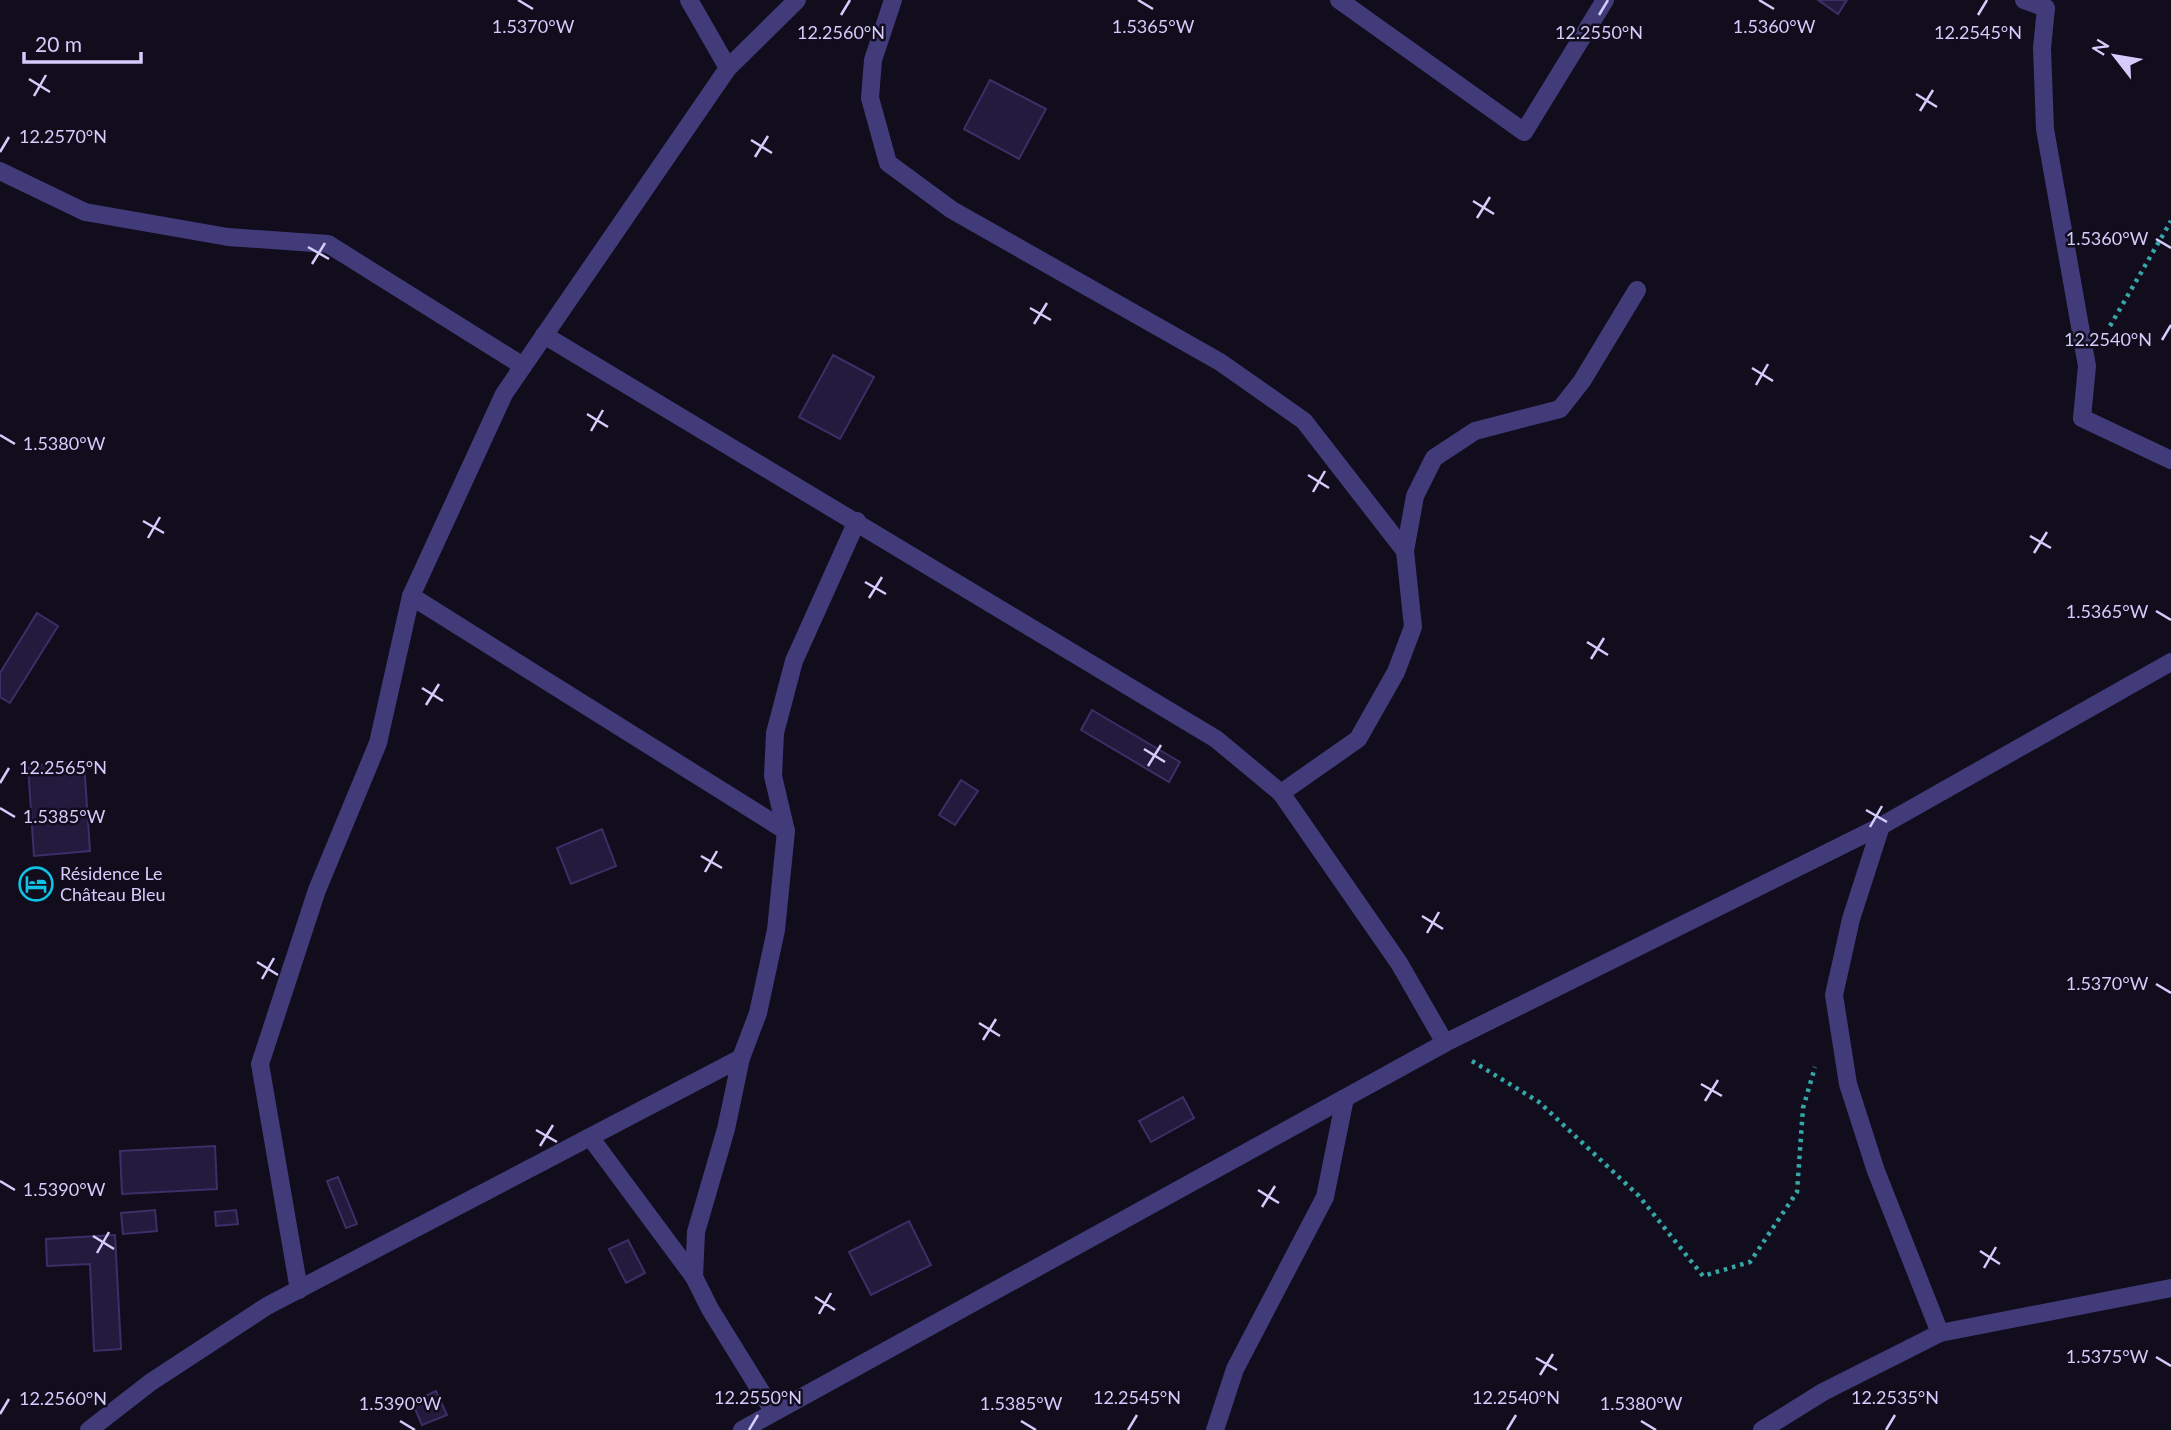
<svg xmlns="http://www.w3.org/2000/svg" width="2171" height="1430" font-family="Lato,sans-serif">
  <rect width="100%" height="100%" fill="#110d1d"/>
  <g fill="#231a3d" stroke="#3d2e67" stroke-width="2">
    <path d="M1818,0H1847L1838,14Z"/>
    <path d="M990,80L1046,109L1019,159L964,129Z"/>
    <path d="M833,355L874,377L840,439L799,417Z"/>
    <path d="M37,613L58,626L10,703L0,697V673Z"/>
    <path d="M1092,710L1180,762L1169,782L1081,730Z"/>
    <path d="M84,762L90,851L34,856L28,766Z"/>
    <path d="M961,780L978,791L955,825L939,815Z"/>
    <path d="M602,829L616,866L571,884L557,848Z"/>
    <path d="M1183,1097L1194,1118L1151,1142L1139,1121Z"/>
    <path d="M215,1146L217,1189L122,1194L120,1151Z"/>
    <path d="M338,1177L357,1224L346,1228L327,1181Z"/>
    <path d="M155,1210L157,1231L123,1234L121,1213Z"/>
    <path d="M236,1210L238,1224L216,1226L215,1212Z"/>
    <path d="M909,1221L931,1265L871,1295L849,1252Z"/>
    <path d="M115,1235L121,1349L94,1351L90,1264L47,1266L46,1239Z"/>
    <path d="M628,1240L645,1273L626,1283L609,1249Z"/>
    <path d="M436,1391L447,1415L422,1425L412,1402Z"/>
  </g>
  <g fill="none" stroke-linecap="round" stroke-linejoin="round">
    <g stroke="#35a7a7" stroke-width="4.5" stroke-dasharray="3.5 5" stroke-linecap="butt">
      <path d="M2110,326L2171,221"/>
      <path d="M1472,1061L1539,1102L1639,1196L1703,1276L1750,1262L1797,1192L1803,1108L1815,1067"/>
    </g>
    <g stroke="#413b79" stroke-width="18">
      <path d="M689,0L728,68"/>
      <path d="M893,0L873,60L870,98L888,163L952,210L1220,362L1304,421L1405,551"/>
      <path d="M1339,0L1524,132L1605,0"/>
      <path d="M2024,0L2046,8L2042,48L2045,129L2087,366L2082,418L2171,460"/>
      <path d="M0,171L85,212L228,237L328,244L523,366"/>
      <path d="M544,335L1216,739L1281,793L1399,963L1445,1043"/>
      <path d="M411,596L786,831"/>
      <path d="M1281,793L1358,739L1396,672L1413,627L1405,551L1415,496L1434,458L1475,431L1560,409L1582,381L1637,290"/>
      <path d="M1881,826L1851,919L1834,995L1848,1084L1876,1171L1940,1333"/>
      <path d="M590,1137L694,1277"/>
      <path d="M299,1290L260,1064L317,890L378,743L411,596L504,394L728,68L797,0"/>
      <path d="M773,1411L710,1309L694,1277L696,1232L726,1129L741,1058L758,1013L776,930L786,831L773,776L775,733L794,661L857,521"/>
      <path d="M89,1430L151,1382L267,1306L741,1058"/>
      <path d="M742,1430L1445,1043L1881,826L2171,662"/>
      <path d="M1215,1430L1235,1369L1325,1197L1345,1098"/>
      <path d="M1762,1430L1823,1392L1940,1333L2171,1288"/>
    </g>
  </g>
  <path fill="none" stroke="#d5ccfc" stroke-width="2.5" d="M518,0L533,9M1138,0L1153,9M1759,0L1774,9M841,15L850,0M1599,15L1608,0M1978,15L1987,0M29,79L50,92M1916,94L1937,107M34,96L46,75M1920,111L1933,90M751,140L772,153M0,152L9,137M755,157L768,136M1473,201L1494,214M1477,218L1490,197M2156,239L2171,248M308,247L329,259M312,264L325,243M1030,308L1051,320M1034,324L1047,303M2162,340L2171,325M1752,368L1773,381M1756,385L1768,364M587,414L608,427M591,431L603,410M0,435L15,444M1308,475L1329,488M1313,492L1325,471M143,521L164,533M2030,536L2051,548M148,538L160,517M2034,553L2047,532M865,582L886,594M869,598L882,577M2156,611L2171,620M1587,642L1608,655M1591,659L1604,638M422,688L443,701M426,705L439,684M1144,749L1165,762M1148,766L1161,745M0,783L9,768M0,808L15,817M1866,810L1887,822M1870,827L1882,806M701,856L722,868M705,872L717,851M1422,916L1443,929M1427,933L1439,912M257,962L278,975M262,979L274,958M2156,984L2171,993M979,1023L1000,1036M983,1040L996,1019M1701,1084L1722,1096M1705,1101L1718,1080M536,1130L557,1142M540,1146L553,1125M0,1181L15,1190M1258,1190L1279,1203M1262,1207L1275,1186M93,1236L114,1249M1980,1251L2000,1264M97,1253L109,1232M1984,1268L1996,1247M815,1297L835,1310M819,1314L831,1293M2156,1357L2171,1366M1536,1358L1557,1370M1540,1375L1553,1354M0,1414L9,1399M400,1421L415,1430M1021,1421L1036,1430M1641,1421L1656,1430M749,1430L758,1415M1128,1430L1137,1415M1507,1430L1516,1415M1886,1430L1895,1415"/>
  <defs>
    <symbol id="hotel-ring" viewBox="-11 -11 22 22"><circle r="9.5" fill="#110d1d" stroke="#0fc3e5" stroke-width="1.5"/><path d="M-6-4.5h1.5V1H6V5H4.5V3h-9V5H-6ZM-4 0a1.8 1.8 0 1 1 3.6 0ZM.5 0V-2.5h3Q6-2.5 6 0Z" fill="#0fc3e5"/></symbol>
  </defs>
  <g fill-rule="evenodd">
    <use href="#hotel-ring" x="17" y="865" width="38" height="38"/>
  </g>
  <g text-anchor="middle" stroke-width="5" stroke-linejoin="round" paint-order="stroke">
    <g font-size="18" fill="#d5ccfc" stroke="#110d1d" text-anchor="start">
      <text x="60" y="880">Résidence Le<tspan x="60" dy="21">Château Bleu</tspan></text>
    </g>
  </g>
  <g font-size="18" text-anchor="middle" fill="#d5ccfc" stroke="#110d1d" stroke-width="5" stroke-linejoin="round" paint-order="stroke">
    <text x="533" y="33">1.5370°W</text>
    <text x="1774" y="33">1.5360°W</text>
    <text x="1153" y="33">1.5365°W</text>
    <text x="1599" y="39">12.2550°N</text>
    <text x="1978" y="39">12.2545°N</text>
    <text x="841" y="39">12.2560°N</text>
    <text x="63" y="143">12.2570°N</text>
    <text x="2107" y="245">1.5360°W</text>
    <text x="2108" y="346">12.2540°N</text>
    <text x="64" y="450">1.5380°W</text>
    <text x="2107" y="618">1.5365°W</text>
    <text x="63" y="774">12.2565°N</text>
    <text x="64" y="823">1.5385°W</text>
    <text x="2107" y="990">1.5370°W</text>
    <text x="64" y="1196">1.5390°W</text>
    <text x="2107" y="1363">1.5375°W</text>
    <text x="758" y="1404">12.2550°N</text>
    <text x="1137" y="1404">12.2545°N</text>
    <text x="1516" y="1404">12.2540°N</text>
    <text x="1895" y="1404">12.2535°N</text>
    <text x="63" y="1405">12.2560°N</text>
    <text x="400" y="1410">1.5390°W</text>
    <text x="1021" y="1410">1.5385°W</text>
    <text x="1641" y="1410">1.5380°W</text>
  </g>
  <g transform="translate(2115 56) rotate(301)" stroke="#110d1d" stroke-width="5" paint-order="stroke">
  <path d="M0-5L12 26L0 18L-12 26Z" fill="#d5ccfc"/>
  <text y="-10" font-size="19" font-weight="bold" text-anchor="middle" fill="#d5ccfc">N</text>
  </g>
  <path d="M24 52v10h117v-10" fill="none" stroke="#d5ccfc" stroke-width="3.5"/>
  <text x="35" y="52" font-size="21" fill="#d5ccfc" stroke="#110d1d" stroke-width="5" paint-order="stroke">20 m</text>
</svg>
